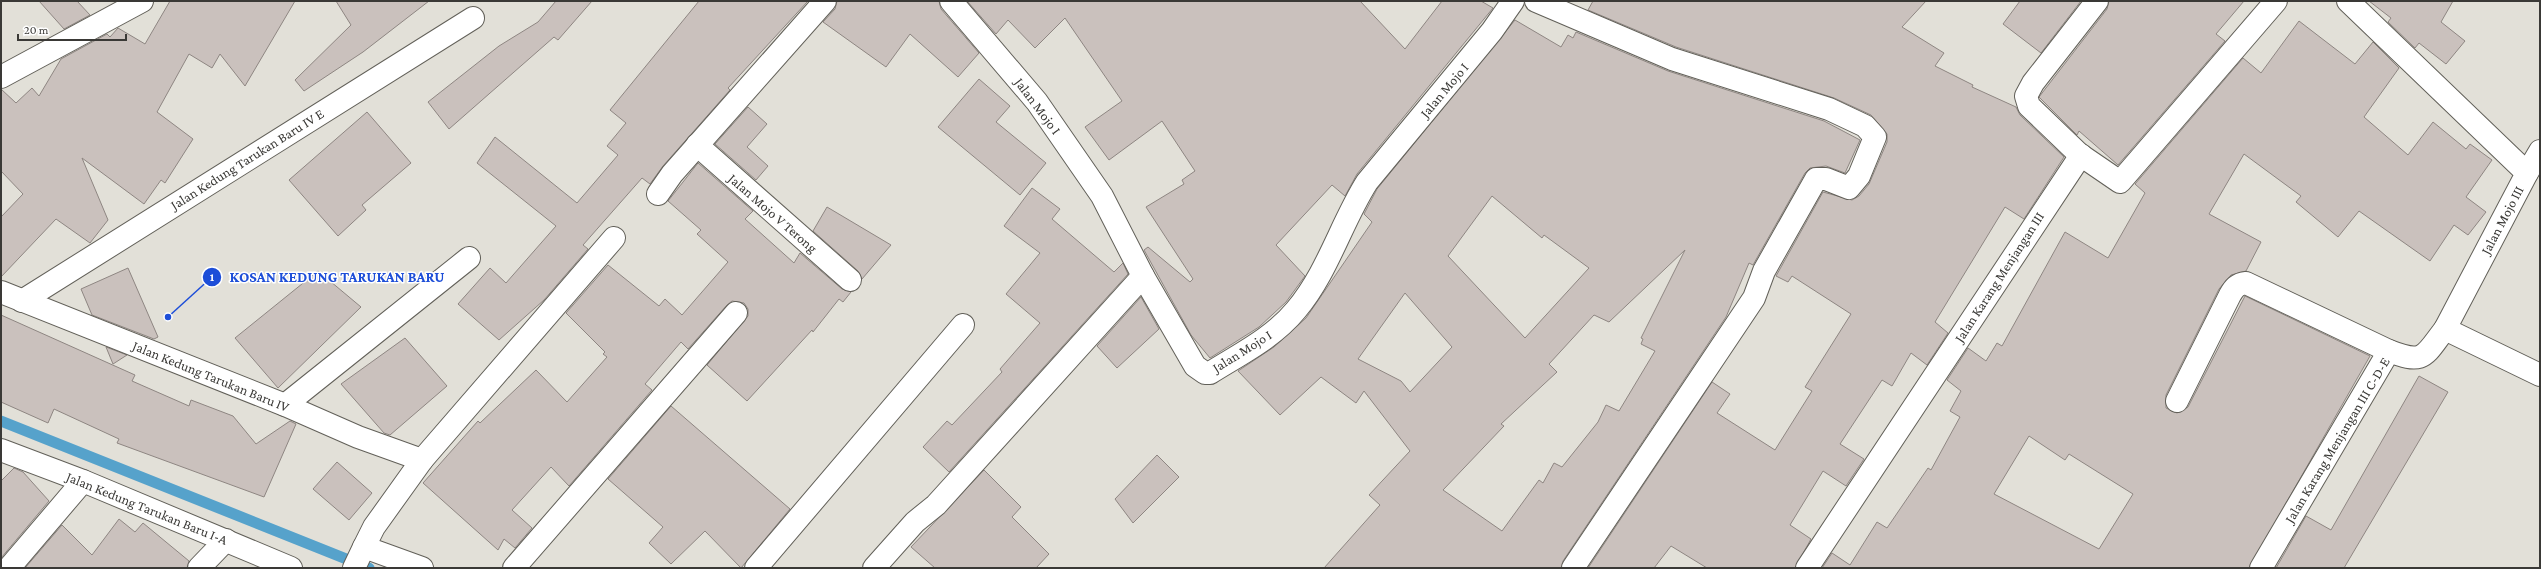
<svg xmlns="http://www.w3.org/2000/svg" width="2541" height="569" font-family="'Crimson Pro',serif">
  <rect width="100%" height="100%" fill="#e2e0d8"/>
  <g fill="none" stroke-linecap="round" stroke-linejoin="round">
    <path stroke="#56a2cb" stroke-width="11" d="M1,421L369,568"/>
  </g>
  <g fill="#cac1bd" stroke="#8e8682" fill-rule="evenodd">
    <path d="M39,1H77L90,15L64,29Z"/>
    <path d="M170,1H295L245,86L220,54L212,68L189,54L157,112L193,139L165,183L161,180L144,204L82,158L108,220L90,243L56,219L1,277V217L23,194L1,171V89L16,103L32,88L39,96L61,59L107,34L110,37L118,28L145,44Z"/>
    <path d="M336,1H429L363,52L304,91L295,80L351,25Z"/>
    <path d="M556,1H592L558,40L554,37L449,129L428,102L499,46L538,22Z"/>
    <path d="M699,1H808L728,88L730,90L663,166L650,184L642,178L583,245L588,249L544,300L499,340L458,304L490,268L506,283L556,226L477,163L495,137L577,203L618,155L607,146L626,123L610,110Z"/>
    <path d="M837,1H939L941,9L979,53L958,77L910,34L886,67L823,22L835,9Z"/>
    <path d="M967,1H1360L1405,49L1442,1H1481L1493,8L1357,174L1345,196L1332,185L1276,245L1305,276L1286,302L1259,327L1210,358L1191,335L1144,250L1148,247L1190,282L1193,279L1146,207L1184,184L1182,180L1195,171L1162,121L1109,160L1085,127L1122,101L1065,18L1035,48L1008,20L996,34Z"/>
    <path d="M1593,1H1926L1902,27L1944,53L1935,66L1973,85L1972,87L2016,107L2020,115L2064,157L2024,219L2005,207L1935,322L1948,333L1927,365L1911,353L1892,386L1882,380L1840,444L1864,459L1846,486L1823,471L1790,525L1811,539L1795,568H1707L1671,546L1654,568H1588L1712,382L1730,394L1717,413L1775,450L1812,391L1805,387L1851,314L1792,276L1788,282L1776,276L1823,192L1852,200L1859,196L1869,184L1887,142V134L1871,115L1834,98L1676,47L1588,10Z"/>
    <path d="M2020,1H2081L2041,53L2003,24Z"/>
    <path d="M2109,1H2244L2216,34L2225,41L2118,165L2079,131L2077,135L2039,97L2107,9Z"/>
    <path d="M2369,1H2453L2441,22L2465,41L2446,64L2419,43L2415,48L2388,22L2391,18Z"/>
    <path d="M1515,20L1561,47L1568,35L1573,38L1576,32L1668,71L1824,121L1860,140L1845,173L1826,166L1810,168L1805,173L1753,265L1749,263L1726,317L1563,561L1561,568H1324L1380,505L1369,495L1410,451L1364,391L1356,403L1321,377L1280,415L1238,371L1274,347L1306,318L1372,222L1364,214L1377,189ZM1492,196L1542,238L1544,235L1589,268L1525,338L1448,256ZM1685,250L1641,338L1643,339L1641,344L1655,351L1619,411L1606,405L1598,422L1562,467L1554,463L1543,483L1539,480L1502,531L1443,490L1504,426L1501,424L1557,372L1549,364L1594,315L1609,322ZM1405,293L1452,347L1410,392L1401,381L1358,359Z"/>
    <path d="M2299,21L2355,64L2373,42L2399,68L2364,117L2408,155L2433,122L2466,149L2470,144L2492,160L2466,197L2486,212L2468,235L2454,225L2430,261L2359,211L2338,237L2296,202L2301,196L2244,154L2209,214L2261,242L2246,271L2231,275L2219,289L2166,395V408L2177,413L2188,407L2245,296L2370,356L2249,568H1822L1832,553L1850,565L1877,522L1887,528L1928,468L1931,470L1960,417L1950,411L1961,391L1947,380L1968,348L1986,361L1997,343L2002,346L2065,232L2108,258L2145,193L2135,184L2243,58L2261,73ZM2029,436L2065,460L2069,454L2133,494L2099,549L1994,494Z"/>
    <path d="M979,79L1010,106L996,122L1046,163L1020,195L938,127Z"/>
    <path d="M748,107L767,124L747,147L768,166L756,180L715,144Z"/>
    <path d="M367,112L411,163L362,205L366,210L338,236L289,180Z"/>
    <path d="M698,163L753,211L745,219L794,263L800,253L842,289L851,292L843,302L839,299L813,332L812,330L747,401L707,365L748,316V309L744,303L732,301L727,305L688,349L681,342L645,384L652,390L569,486L551,467L512,510L532,528L515,548L504,539L498,550L423,483L478,421L480,423L536,370L567,402L607,357L603,354L605,352L566,313L608,265L659,306L665,299L682,315L728,262L697,234L701,230L668,201Z"/>
    <path d="M1032,188L1060,209L1052,219L1114,272L1123,263L1128,274L949,472L923,447L947,421L952,425L1002,372L1000,369L1040,323L1006,294L1040,253L1004,226Z"/>
    <path d="M827,207L891,245L862,279L858,271L813,231Z"/>
    <path d="M128,268L158,337L154,339L92,315L81,289Z"/>
    <path d="M318,271L361,307L278,388L235,338Z"/>
    <path d="M1141,297L1159,329L1117,368L1097,346Z"/>
    <path d="M1,315L135,375L132,381L189,406L191,400L233,416L256,444L290,421L296,424L264,497L117,443L119,439L54,409L48,423L1,402Z"/>
    <path d="M405,338L447,386L390,435L384,433L341,384Z"/>
    <path d="M106,347L127,355L113,364Z"/>
    <path d="M2419,376L2448,392L2344,568H2276L2306,516L2331,530Z"/>
    <path d="M671,406L790,509L741,568L705,531L671,564L649,543L663,527L608,479Z"/>
    <path d="M1157,455L1179,477L1133,523L1115,499Z"/>
    <path d="M337,462L372,493L349,520L313,489Z"/>
    <path d="M14,468L23,472L49,501L1,558V481Z"/>
    <path d="M984,470L1021,507L1012,517L1049,554L1036,568H935L911,547Z"/>
    <path d="M119,519L135,532L143,523L189,561L187,568H25L62,525L92,555Z"/>
  </g>
  <g fill="none" stroke-linecap="round" stroke-linejoin="round">
    <defs>
      <g id="street">
        <path d="M951,1L1037,102L1102,196L1143,276L1195,366L1205,373H1210C1240,354 1273,338 1296,310C1328,272 1341,223 1367,182L1492,31L1513,1"/>
        <path d="M1536,1L1672,59L1829,109L1865,126L1875,137L1859,176L1849,188L1826,179H1816L1764,271L1754,298L1573,568"/>
        <path d="M2097,1L2033,83L2026,96L2029,106L2079,154L2120,182L2276,1"/>
        <path d="M2348,1L2527,173L2445,329L2540,375"/>
        <path d="M1,77L142,1"/>
        <path d="M697,145L850,280"/>
        <path d="M2527,173L2540,151"/>
        <path d="M658,194L672,174L825,1"/>
        <path d="M1,292L285,405L358,437L422,460"/>
        <path d="M22,301L473,18"/>
        <path d="M2177,401L2230,295C2234,288 2237,284 2246,283L2389,351"/>
        <path d="M285,405L469,258"/>
        <path d="M1,450L83,481L291,568"/>
        <path d="M9,568L83,481"/>
        <path d="M199,568L226,540"/>
        <path d="M354,568L364,547"/>
        <path d="M422,568L364,547L374,527L422,460L614,238"/>
        <path d="M514,568L736,313"/>
        <path d="M756,568L963,325"/>
        <path d="M874,568L915,522L936,505L1143,276"/>
        <path d="M1807,568L2081,155"/>
        <path d="M2261,568L2389,351C2425,365 2424,356 2445,329"/>
      </g>
    </defs>
    <use href="#street" stroke="#626059" stroke-width="24"/>
    <use href="#street" stroke="#fff" stroke-width="22"/>
  </g>
  <g text-anchor="middle" stroke-width="3" stroke-linejoin="round" paint-order="stroke">
    <g font-size="14" fill="#3a3936" stroke="#fff">
      <text transform="translate(1444 90) rotate(-50)" y="5">Jalan Mojo I</text>
      <text transform="translate(1038 106) rotate(53)" y="5">Jalan Mojo I</text>
      <text transform="translate(247 159) rotate(-32)" y="5">Jalan Kedung Tarukan Baru IV E</text>
      <text transform="translate(773 213) rotate(41)" y="5">Jalan Mojo V Terong</text>
      <text transform="translate(2502 220) rotate(-62)" y="5">Jalan Mojo III</text>
      <text transform="translate(1999 277) rotate(-57)" y="5">Jalan Karang Menjangan III</text>
      <text transform="translate(1242 351) rotate(-32)" y="5">Jalan Mojo I</text>
      <text transform="translate(211 376) rotate(22)" y="5">Jalan Kedung Tarukan Baru IV</text>
      <text transform="translate(2337 440) rotate(-59)" y="5">Jalan Karang Menjangan III C-D-E</text>
      <text transform="translate(147 508) rotate(22)" y="5">Jalan Kedung Tarukan Baru I-A</text>
    </g>
  </g>
  <path fill="none" stroke="#1d4ed8" stroke-width="1.5" d="M168 317L212 277"/>
  <g fill="#1d4ed8" stroke="#fff" stroke-width="1.5">
    <circle cx="168" cy="317" r="4"/>
    <circle cx="212" cy="277" r="10"/>
  </g>
  <g font-size="12" text-anchor="middle" font-weight="bold" fill="#fff">
    <text x="212" y="281">1</text>
  </g>
  <g font-size="15" text-anchor="middle" font-weight="bold" fill="#1d4ed8" stroke="#fff" stroke-width="3" stroke-linejoin="round" paint-order="stroke">
    <text x="337" y="282">KOSAN KEDUNG TARUKAN BARU</text>
  </g>
  <rect width="2541" height="569" fill="none" stroke="#3a3936" stroke-width="4"/>
  <path d="M18 34v6h108v-6" fill="none" stroke="#3a3936" stroke-width="2"/>
  <text x="24" y="34" font-size="12" fill="#3a3936" stroke="#ffffff" stroke-width="3" paint-order="stroke">20 m</text>
</svg>
